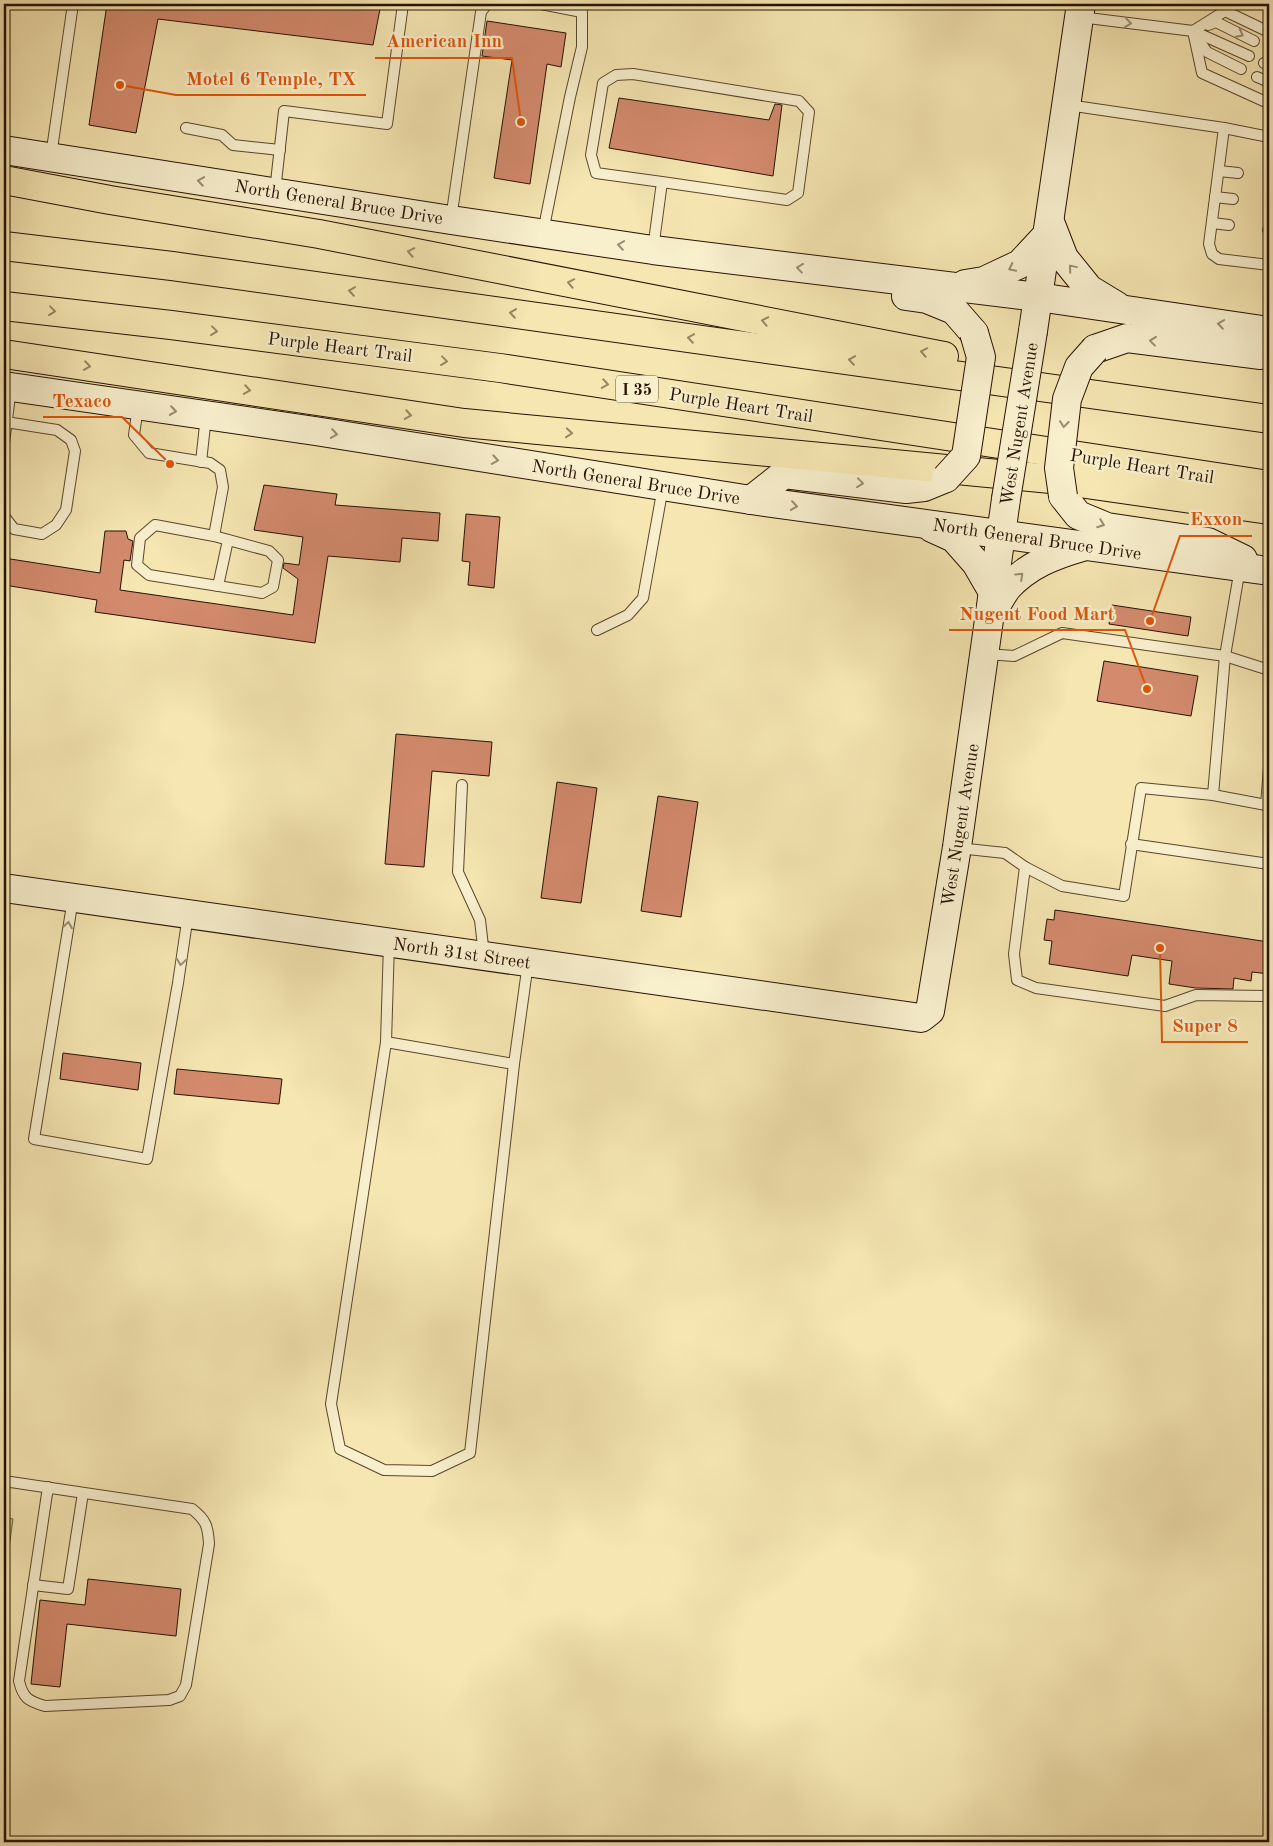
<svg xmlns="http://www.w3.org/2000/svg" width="1273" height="1846" font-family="'Old Standard TT',serif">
  <rect width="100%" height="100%" fill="#f5e6b2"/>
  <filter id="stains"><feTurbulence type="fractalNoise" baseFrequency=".004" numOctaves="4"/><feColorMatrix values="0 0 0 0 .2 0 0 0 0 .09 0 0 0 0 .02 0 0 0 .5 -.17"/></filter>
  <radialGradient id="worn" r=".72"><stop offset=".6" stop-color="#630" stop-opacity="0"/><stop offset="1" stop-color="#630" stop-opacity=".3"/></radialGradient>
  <path fill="#c0c489" stroke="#736b45" d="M4,1517L13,1519L4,1585Z"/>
  <g fill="#d38a6d" stroke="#261201">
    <path d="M107,4H381L373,45L158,19L136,133L89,125Z"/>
    <path d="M487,21L566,33L561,67L547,64L530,184L494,178L512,60L482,56Z"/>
    <path d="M619,98L769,120L775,104L782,105L773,176L609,148Z"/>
    <path d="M264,485L337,494L335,505L440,513L438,541L402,538L400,562L328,556L315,643L95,612L97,600L4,585V558L100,573L105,531H126L128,539L133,541L130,561L124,560L120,590L293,615L298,579L283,568L284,563L299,565L303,537L254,530Z"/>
    <path d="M466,514L500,517L494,588L468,585L470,562L462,561Z"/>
    <path d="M1112,605L1191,617L1188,636L1109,624Z"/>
    <path d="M1104,661L1198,676L1191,716L1097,701Z"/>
    <path d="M396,734L492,742L489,776L432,771L424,867L385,864Z"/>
    <path d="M557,782L597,788L581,903L541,898Z"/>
    <path d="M658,796L698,802L681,917L641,911Z"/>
    <path d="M1055,910L1269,942V974L1252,972L1251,981L1234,978L1233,989L1196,988L1169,984L1172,961L1132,955L1128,976L1049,964L1052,941L1044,940L1047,919L1054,920Z"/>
    <path d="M63,1053L141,1063L138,1090L60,1079Z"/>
    <path d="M177,1069L282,1079L279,1104L174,1094Z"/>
    <path d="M88,1579L181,1589L176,1636L67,1624L60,1687L31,1684L40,1600L85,1605Z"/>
  </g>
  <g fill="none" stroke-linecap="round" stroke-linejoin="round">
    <defs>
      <g id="lane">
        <path d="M541,4L582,12V47L570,97L543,232"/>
        <path d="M1080,17L1193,31L1249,56"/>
        <path d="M1208,25L1216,22L1254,41"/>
        <path d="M1193,31L1202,73L1268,103L1269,102"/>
        <path d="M1193,31L1225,11L1269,32"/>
        <path d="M1196,36L1207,52L1241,69"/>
        <path d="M1264,63L1269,65"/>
        <path d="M1257,77L1269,82"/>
        <path d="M1068,105L1224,128L1209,244L1212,254L1219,259L1269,265"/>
        <path d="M186,128L222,135L233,145L280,150"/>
        <path d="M1224,128L1269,137"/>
        <path d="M51,156L73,4"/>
        <path d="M1219,171L1238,173"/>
        <path d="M275,191L284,111L387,124L403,4"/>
        <path d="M1215,197L1233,199"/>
        <path d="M451,219L481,12L487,4"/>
        <path d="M1212,223L1229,225"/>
        <path d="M1268,230L1269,231"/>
        <path d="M653,249L662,182L596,173L591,155L603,83L616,75L633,74L799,101L809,112L798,193L787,200L662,182"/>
        <path d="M138,407L134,435L149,453L210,463L220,470L223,487L214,536L269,551L278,560L273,587L262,593L149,575L137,565L140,538L155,525L214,536"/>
        <path d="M4,443L11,388"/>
        <path d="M201,462L206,416"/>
        <path d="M4,516L14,529L42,534L56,525L66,510L75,451L71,440L57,430L6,422"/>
        <path d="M218,586L228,540"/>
        <path d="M597,630L628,615L643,598L663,487"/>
        <path d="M986,654L1014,656L1062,633L1225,656L1269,670"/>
        <path d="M462,785L458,872L480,920L484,955"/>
        <path d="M1213,795L1266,805L1269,807"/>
        <path d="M1266,805L1269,768"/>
        <path d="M1131,844L1269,864"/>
        <path d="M958,848L1005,853L1025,867L1014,954L1017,980L1036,988L1165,1006L1196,995L1265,996L1269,991"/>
        <path d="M1025,867L1062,886L1124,896L1141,788L1213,795L1225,656L1240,568"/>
        <path d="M73,899L34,1139L147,1159L178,983L188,915"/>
        <path d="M389,943L386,1042L514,1064L528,963"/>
        <path d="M386,1042L331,1404L340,1449L384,1470L432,1471L470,1453L514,1064"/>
        <path d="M4,1481L192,1509C206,1520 208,1526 209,1544L186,1685L180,1696L169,1700L45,1706C28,1701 23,1698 19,1681L48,1487"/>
        <path d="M33,1585L68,1589L83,1493"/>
      </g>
      <g id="secondary">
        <path d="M4,150L451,220L653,250L1038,297L1269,331"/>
        <path d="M1050,222L1064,258L1089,289L1117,306"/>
        <path d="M965,284L984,281L1020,264L1047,235"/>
        <path d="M906,296L927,299L954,310L974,333"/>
        <path d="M1033,331L1081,4"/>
        <path d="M1095,349L1127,338L1261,355L1269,350"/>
        <path d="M4,386L315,431L751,500L1269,571"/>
        <path d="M1063,496L1078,515L1107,527L1208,542L1243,559"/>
        <path d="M751,500L784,474L906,489L924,487L946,478"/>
        <path d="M932,528L954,538L976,563L994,594"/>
        <path d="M993,611C997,604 1002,595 1007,588C1028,565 1054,555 1082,547"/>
        <path d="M4,888L921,1018L930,1011L957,847L1006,499"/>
      </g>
      <g id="highway">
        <path d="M4,180L110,200L319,234L944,356"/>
        <path d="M4,246L172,266L1269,419"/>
        <path d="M4,306L171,325L500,368L1269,485"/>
        <path d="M4,354L464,423L1051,479L1269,510"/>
      </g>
    </defs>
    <use href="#lane" stroke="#5a472d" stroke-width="12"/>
    <use href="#secondary" stroke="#261201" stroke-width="30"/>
    <use href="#highway" stroke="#261201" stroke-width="30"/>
    <use href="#lane" stroke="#f8efcd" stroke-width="10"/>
    <use href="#secondary" stroke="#f8efcd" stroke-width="28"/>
    <use href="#highway" stroke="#f5e6b2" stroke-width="28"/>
    <defs>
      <g id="secondary-bridge">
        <path d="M946,478L966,456L981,357L974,333"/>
        <path d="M1063,496L1059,468L1067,399L1079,367L1095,349"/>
        <path d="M1006,499L1033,331"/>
      </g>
    </defs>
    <use href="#secondary-bridge" stroke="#261201" stroke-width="30" stroke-linecap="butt"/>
    <use href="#secondary-bridge" stroke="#f8efcd" stroke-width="28"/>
  </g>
  <defs><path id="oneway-chevron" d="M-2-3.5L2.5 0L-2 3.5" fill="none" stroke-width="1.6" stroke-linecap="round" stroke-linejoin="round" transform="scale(1.25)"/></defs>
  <g stroke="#9a8c71">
    <use href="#oneway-chevron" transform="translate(1128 23) rotate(7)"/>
    <use href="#oneway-chevron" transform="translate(1240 34) rotate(27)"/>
    <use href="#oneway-chevron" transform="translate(201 181) rotate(-171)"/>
    <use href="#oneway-chevron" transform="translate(621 245) rotate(-171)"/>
    <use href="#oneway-chevron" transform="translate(800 268) rotate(-173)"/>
    <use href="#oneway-chevron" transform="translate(1012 268) rotate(154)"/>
    <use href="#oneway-chevron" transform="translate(1072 268) rotate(-130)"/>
    <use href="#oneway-chevron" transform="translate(1221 324) rotate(-172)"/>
    <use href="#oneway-chevron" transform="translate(1153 341) rotate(-173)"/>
    <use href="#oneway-chevron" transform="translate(173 411) rotate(8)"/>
    <use href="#oneway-chevron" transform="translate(1064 424) rotate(97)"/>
    <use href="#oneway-chevron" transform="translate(334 434) rotate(9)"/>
    <use href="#oneway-chevron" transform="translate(495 460) rotate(9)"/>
    <use href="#oneway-chevron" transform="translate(860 483) rotate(7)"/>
    <use href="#oneway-chevron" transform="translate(794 506) rotate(8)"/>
    <use href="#oneway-chevron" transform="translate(1101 524) rotate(20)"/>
    <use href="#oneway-chevron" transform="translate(1020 576) rotate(-43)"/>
    <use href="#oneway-chevron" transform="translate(68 925) rotate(-81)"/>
    <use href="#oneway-chevron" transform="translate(181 962) rotate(98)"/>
  </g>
  <g stroke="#988762">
    <use href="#oneway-chevron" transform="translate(411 252) rotate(-169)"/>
    <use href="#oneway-chevron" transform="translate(571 283) rotate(-169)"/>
    <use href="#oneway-chevron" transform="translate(352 291) rotate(-172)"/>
    <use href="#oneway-chevron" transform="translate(52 311) rotate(7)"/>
    <use href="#oneway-chevron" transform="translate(513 313) rotate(-172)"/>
    <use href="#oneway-chevron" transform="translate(765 321) rotate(-169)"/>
    <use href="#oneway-chevron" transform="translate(214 331) rotate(7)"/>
    <use href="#oneway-chevron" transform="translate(691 338) rotate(-172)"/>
    <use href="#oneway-chevron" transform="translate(924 352) rotate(-169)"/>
    <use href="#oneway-chevron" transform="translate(852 360) rotate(-172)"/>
    <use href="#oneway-chevron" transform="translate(444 361) rotate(7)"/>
    <use href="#oneway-chevron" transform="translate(87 366) rotate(8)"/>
    <use href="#oneway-chevron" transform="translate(605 384) rotate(9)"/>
    <use href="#oneway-chevron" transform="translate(247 390) rotate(9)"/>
    <use href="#oneway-chevron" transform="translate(408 415) rotate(9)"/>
    <use href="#oneway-chevron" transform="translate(569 433) rotate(5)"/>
  </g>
  <g text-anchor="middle" stroke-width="4.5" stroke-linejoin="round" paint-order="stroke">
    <rect fill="#f8efcd" stroke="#65543e" stroke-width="1" x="616" y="375.5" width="42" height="27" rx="4"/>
    <g font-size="16" font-weight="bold" fill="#261201">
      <text x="637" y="395">I 35</text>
    </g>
    <g font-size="18" fill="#261201" stroke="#f8efcd">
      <text transform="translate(339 202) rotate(9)" y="6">North General Bruce Drive</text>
      <text transform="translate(340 347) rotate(7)" y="6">Purple Heart Trail</text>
      <text transform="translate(741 405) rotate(9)" y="6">Purple Heart Trail</text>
      <text transform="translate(1019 424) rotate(-81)" y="6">West Nugent Avenue</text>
      <text transform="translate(1142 466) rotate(9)" y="6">Purple Heart Trail</text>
      <text transform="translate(636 482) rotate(9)" y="6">North General Bruce Drive</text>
      <text transform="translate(1037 539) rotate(8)" y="6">North General Bruce Drive</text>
      <text transform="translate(960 825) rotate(-81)" y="6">West Nugent Avenue</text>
      <text transform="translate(462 953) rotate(8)" y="6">North 31st Street</text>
    </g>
  </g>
  <path fill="none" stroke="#de550b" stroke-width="2" d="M521 122L512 58H375M120 85L176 95H366M170 464L122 417H43M1150 621L1180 536H1252M1147 689L1125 630H949M1160 948L1162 1042H1248"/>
  <g fill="#de550b" stroke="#f8efcd" stroke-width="2">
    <circle cx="521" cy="122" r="5"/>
    <circle cx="120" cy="85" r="5"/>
    <circle cx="170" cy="464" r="5"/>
    <circle cx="1150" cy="621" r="5"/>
    <circle cx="1147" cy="689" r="5"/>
    <circle cx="1160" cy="948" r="5"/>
  </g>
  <g font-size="19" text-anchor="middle" font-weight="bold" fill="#de550b" stroke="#f8efcd" stroke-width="4.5" stroke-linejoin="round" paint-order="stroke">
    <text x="444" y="47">American Inn</text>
    <text x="271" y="85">Motel 6 Temple, TX</text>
    <text x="82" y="407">Texaco</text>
    <text x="1216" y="525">Exxon</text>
    <text x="1037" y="620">Nugent Food Mart</text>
    <text x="1205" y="1032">Super 8</text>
  </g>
  <rect width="1273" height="1846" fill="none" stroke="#f5e6b2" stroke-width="20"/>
  <rect x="5" y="5" width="1263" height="1836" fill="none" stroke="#261201" stroke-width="2.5"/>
  <rect x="10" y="10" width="1253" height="1826" fill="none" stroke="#261201"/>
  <rect width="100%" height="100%" filter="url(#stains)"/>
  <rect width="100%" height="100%" fill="url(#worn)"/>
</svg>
